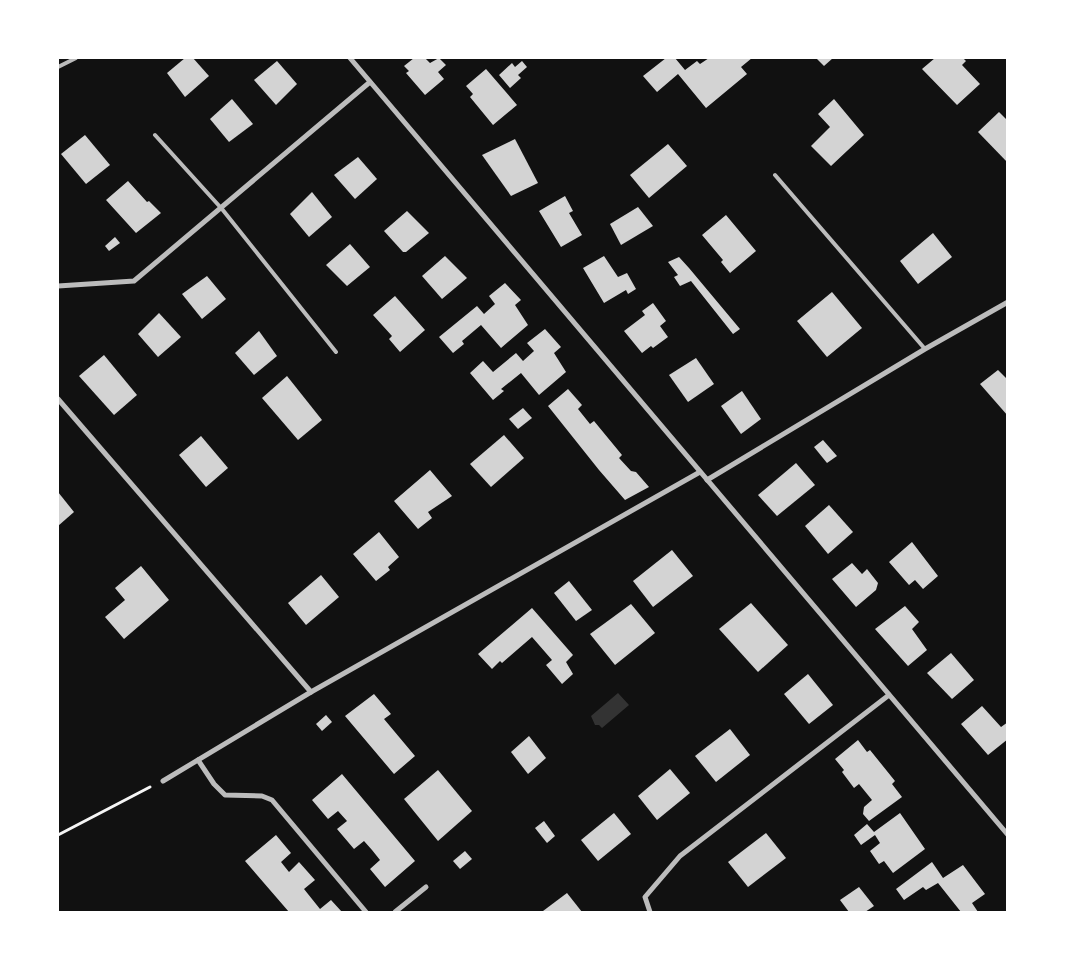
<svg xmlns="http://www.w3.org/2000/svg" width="1065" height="970" font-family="Overpass,sans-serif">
  <rect width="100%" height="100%" fill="#111"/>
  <path fill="#333" d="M618,693L629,705L602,728L599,725H595L591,716Z"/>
  <g fill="#d3d3d3">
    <path d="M185,58H193L209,76L185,97L167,73Z"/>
    <path d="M414,58H425L430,63L439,58L446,65L438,72L444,79L425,95L406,73L409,71L404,66Z"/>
    <path d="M666,58H675L685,70L697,61L700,64L709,58H752L741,67L747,74L706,108L678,74L657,92L643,76Z"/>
    <path d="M816,58H833L824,66Z"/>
    <path d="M935,58H963L966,61L962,65L980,84L957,105L922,69Z"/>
    <path d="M277,61L297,84L276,105L254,80Z"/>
    <path d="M522,61L527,67L518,75L521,78L510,88L499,75L512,63L515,67Z"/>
    <path d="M486,69L517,105L493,125L470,97L473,94L466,86Z"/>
    <path d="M232,99L253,124L229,142L210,119Z"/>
    <path d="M834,99L864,135L831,166L811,146L830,127L818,114Z"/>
    <path d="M999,112L1008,121V163L978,132Z"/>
    <path d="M85,135L110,165L86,184L61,154Z"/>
    <path d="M515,139L538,183L511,196L482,155Z"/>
    <path d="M668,144L687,166L649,198L630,175Z"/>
    <path d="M358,157L377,179L355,199L334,175Z"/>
    <path d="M128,181L147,202L149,201L161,213L136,233L106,200Z"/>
    <path d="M312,192L332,217L309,237L290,214Z"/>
    <path d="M565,196L573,211L569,213L582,235L561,247L539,211Z"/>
    <path d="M638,207L653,226L621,245L610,224Z"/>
    <path d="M407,211L429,233L406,252H403L384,231Z"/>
    <path d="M726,215L756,251L730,273L721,262L723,260L702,235Z"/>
    <path d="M933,233L952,257L918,284L900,261Z"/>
    <path d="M115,237L120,243L109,251L105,246Z"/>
    <path d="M350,244L370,267L347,286L326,265Z"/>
    <path d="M445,256L467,278L442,299L422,276Z"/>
    <path d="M604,256L618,277L627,273L636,289L628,294L626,290L604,303L583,268Z"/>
    <path d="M679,257L689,268L740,329L733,334L691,281L680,286L674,277L678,275L668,262Z"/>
    <path d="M207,276L226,299L202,319L182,294Z"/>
    <path d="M505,283L521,300L515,305L528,325L501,348L481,325L462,341L464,344L453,353L439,337L477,306L484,314L495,304L489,296Z"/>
    <path d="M832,292L862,328L827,357L797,321Z"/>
    <path d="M395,296L425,330L400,352L389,339L392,336L373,315Z"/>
    <path d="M653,303L666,321L660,326L668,337L653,348L651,346L642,353L624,331L645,315L642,311Z"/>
    <path d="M159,313L181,337L158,357L138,334Z"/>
    <path d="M545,329L561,347L554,353L566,372L539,395L521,373L501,389L504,391L493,400L470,373L483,361L493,372L516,353L523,361L534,351L527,343Z"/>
    <path d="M259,331L277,356L254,375L235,353Z"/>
    <path d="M104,355L137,395L114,415L79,376Z"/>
    <path d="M696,358L714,384L688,402L669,375Z"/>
    <path d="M998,370L1008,380V416L980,384Z"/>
    <path d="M287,376L322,420L298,440L262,398Z"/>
    <path d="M568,389L582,405L578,409L590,424L594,421L622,455L619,458L631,471L636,472L649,487L625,500L599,470L548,406Z"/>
    <path d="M742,391L761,419L741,434L721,406Z"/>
    <path d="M523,408L532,418L518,429L509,419Z"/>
    <path d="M504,435L524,458L491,487L470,464Z"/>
    <path d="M201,436L228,468L206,487L179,455Z"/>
    <path d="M823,440L837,456L827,463L814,447Z"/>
    <path d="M796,463L815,485L777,516L758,495Z"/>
    <path d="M430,470L452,496L428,512L432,518L418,529L394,501Z"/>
    <path d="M58,492L74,512L58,526Z"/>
    <path d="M829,505L853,532L828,554L805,526Z"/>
    <path d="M379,532L399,557L388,567L390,570L376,581L353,554Z"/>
    <path d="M912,542L938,576L923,589L915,580L909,585L889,562Z"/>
    <path d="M672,550L693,576L653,607L633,581Z"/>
    <path d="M852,563L862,574L867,569L878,583L876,590L856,607L832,579Z"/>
    <path d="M141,566L169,600L124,639L105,617L125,600L115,588Z"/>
    <path d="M321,575L339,597L306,625L288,603Z"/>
    <path d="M569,581L592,610L576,621L554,593Z"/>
    <path d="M751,603L788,645L758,672L719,629Z"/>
    <path d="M631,604L655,633L615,665L590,634Z"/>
    <path d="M905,606L919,622L912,629L927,650L908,666L875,629Z"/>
    <path d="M532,608L573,655L566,662L573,674L562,684L546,665L552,660L532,637L502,663L500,661L492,669L478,654Z"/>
    <path d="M951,653L974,680L952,699L927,673Z"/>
    <path d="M808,674L833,705L809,724L784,694Z"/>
    <path d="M374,694L391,714L384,719L415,756L394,774L345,716Z"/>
    <path d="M982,706L1001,727L1008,722V739L988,755L961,724Z"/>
    <path d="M326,715L332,722L322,731L316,724Z"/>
    <path d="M730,729L750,755L716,782L695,756Z"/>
    <path d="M529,736L546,758L528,774L511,752Z"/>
    <path d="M858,740L867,752L870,750L895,781L892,784L902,797L869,821L863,814L864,807L872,800L859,784L854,788L842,772L844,770L835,759Z"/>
    <path d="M670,769L690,793L657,820L638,796Z"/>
    <path d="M438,770L472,811L438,841L404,799Z"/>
    <path d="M342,774L415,861L385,887L370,869L380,860L372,850L364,841L354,849L337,829L347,821L338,811L328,819L312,800Z"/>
    <path d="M614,813L631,834L598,861L581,840Z"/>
    <path d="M900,813L925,849L893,873L884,861L879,864L870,851L880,843L875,835L861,845L854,835L867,824L874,832Z"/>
    <path d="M544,821L555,836L547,843L535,828Z"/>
    <path d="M766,833L786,858L748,887L728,862Z"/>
    <path d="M276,835L291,853L281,862L289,872L299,862L315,880L304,889L320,909L331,900L342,912H289L245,861Z"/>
    <path d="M465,851L472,859L460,869L453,861Z"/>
    <path d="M932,862L943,878L963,865L985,894L972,903L978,912H961L938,883L926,890L923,887L904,900L896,889Z"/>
    <path d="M859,887L874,906L865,912H849L840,900Z"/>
    <path d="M567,893L582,912H544L543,911Z"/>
  </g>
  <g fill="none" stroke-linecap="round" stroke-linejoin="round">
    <path stroke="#f5f5f5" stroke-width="3" d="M58,835L150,787"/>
    <g stroke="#bcbcbc" stroke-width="4">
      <path d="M58,67L76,58"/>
      <path d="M155,135L222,209L336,352"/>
      <path d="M775,175L925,349"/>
    </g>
    <g stroke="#bcbcbc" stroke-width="5">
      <path d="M350,58L1008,835"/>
      <path d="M58,286L134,281L370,82"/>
      <path d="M58,399L311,692"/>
      <path d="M707,480L925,349L1008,302"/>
      <path d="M198,760L214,784L225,795L262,796L272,800L366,912"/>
      <path d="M163,781L311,692L700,472"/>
      <path d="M395,912L426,887"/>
      <path d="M650,912L645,897L680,856L889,695"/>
    </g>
  </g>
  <rect width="1065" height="970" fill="none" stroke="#ffffff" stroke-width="118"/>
</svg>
